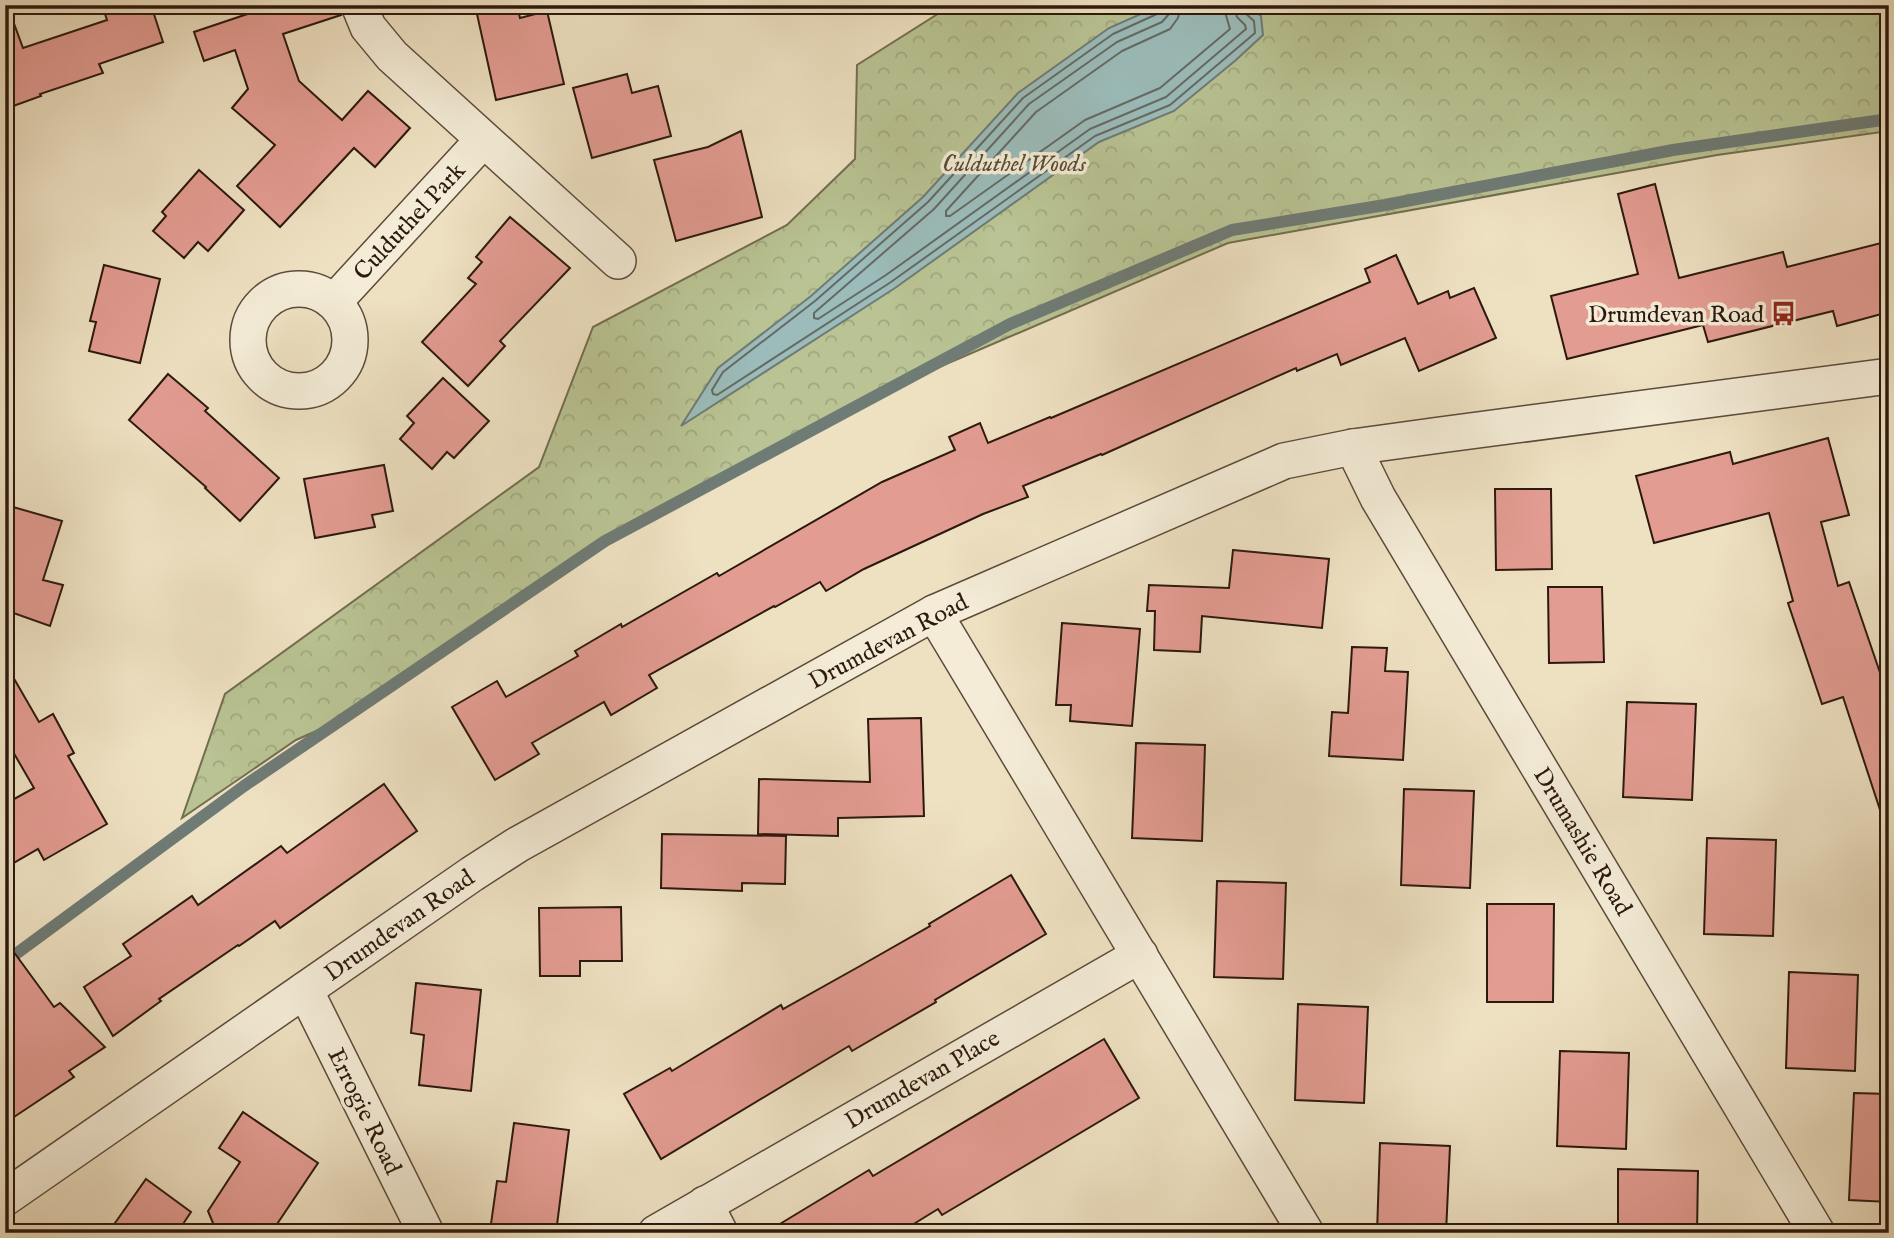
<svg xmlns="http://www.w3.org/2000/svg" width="1894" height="1238" font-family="'IM FELL English',serif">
  <defs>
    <pattern id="forest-crowns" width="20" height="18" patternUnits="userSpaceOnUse" patternTransform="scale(1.75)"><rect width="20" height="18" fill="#b9c393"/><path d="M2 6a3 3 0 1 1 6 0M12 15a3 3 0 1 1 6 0" fill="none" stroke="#9fa77e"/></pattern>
  </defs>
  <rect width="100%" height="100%" fill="#eee1c2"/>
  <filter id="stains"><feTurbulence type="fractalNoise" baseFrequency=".00286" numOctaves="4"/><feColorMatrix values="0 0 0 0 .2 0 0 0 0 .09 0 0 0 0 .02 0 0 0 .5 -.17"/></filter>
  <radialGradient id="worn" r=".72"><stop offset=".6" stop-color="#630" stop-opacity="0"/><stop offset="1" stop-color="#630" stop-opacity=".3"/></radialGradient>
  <path fill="url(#forest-crowns)" stroke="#726e50" stroke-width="2" d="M952,5H1889V131L1717,155L1228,243L916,377L802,434L605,541L339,721L296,740L182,818L225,694L539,467L593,327L787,225L855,159L857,65Z"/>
  <path fill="#9bbcba" stroke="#6f7b75" stroke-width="2" d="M1161,5H1246L1261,16L1263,35L1236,60L1174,111L1099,142L895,288L681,426L718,368L811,296L923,197L1018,93L1109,28Z"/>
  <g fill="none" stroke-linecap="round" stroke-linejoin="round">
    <g stroke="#646a64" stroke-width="2">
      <path d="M1161,5L1157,14L1113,34L1023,98L928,202L815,301L723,372L712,390L713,394L717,395L891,282L1095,136L1170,105L1255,33L1254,21L1244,12L1243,5"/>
      <path d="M1170,5L1169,14L1162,22L1117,42L1029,104L934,209L814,313V318L818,319L886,275L1090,129L1166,97L1246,29L1245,25L1237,17L1234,5"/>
      <path d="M1181,5L1178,18L1170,29L1122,51L1036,112L946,211V216H950L1085,120L1160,88L1230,29L1223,5"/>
    </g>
    <path stroke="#6f7b75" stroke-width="12" d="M5,962L244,786L605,541L1010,324L1232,230L1385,205L1673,150L1889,119"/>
  </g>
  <g fill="#e39c92" stroke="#2c190e" stroke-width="2">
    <path d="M102,5H151L163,42L99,64L103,73L40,94L41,96L5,109V10H9L23,48L107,20Z"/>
    <path d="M274,5H339L341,15L283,34L299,81L342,120L368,91L410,128L375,167L354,148L280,227L237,186L275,145L232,108L248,89L235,50L204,61L194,32Z"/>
    <path d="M475,5H517L520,18L547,11L564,84L496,100Z"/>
    <path d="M627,74L632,93L658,86L671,136L592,158L573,88Z"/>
    <path d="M741,131L762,217L676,241L654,160L708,147Z"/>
    <path d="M199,170L244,210L208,251L198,242L184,258L153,231L166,216L162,212Z"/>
    <path d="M1655,184L1679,278L1783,252L1787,267L1889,241V312L1837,326L1833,311L1708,342L1703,325L1567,359L1551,296L1638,274L1618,194Z"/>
    <path d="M510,217L570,268L500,341L505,346L468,386L422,342L476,284L468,278L482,262L476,257Z"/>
    <path d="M1396,255L1418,304L1448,291L1450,298L1474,288L1496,338L1419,371L1405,338L1341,365L1337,354L1297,371L1296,368L1102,455L1101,454L1023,486L1028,497L983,514L864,569L826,591L820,582L775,607L774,606L649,675L657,688L611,715L604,702L532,743L539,754L495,780L452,707L497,681L506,697L578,656L575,651L621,624L622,627L717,573L719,576L882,482L955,450L949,437L980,423L988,443L1050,417L1051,418L1370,282L1365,269Z"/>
    <path d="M104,265L160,279L140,363L89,351L96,322L90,321Z"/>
    <path d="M168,374L208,408L205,411L279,478L240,521L205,488L206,487L129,420Z"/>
    <path d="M443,378L489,421L454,458L447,452L432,469L400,439L414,423L407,416Z"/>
    <path d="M1828,438L1849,515L1821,522L1838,586L1849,582L1889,699V815L1882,816L1843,697L1822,704L1788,603L1793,601L1769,513L1654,543L1636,476L1730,452L1733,464Z"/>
    <path d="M384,465L393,511L372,515L375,527L315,538L304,479Z"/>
    <path d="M1495,489H1551L1552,569L1496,570Z"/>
    <path d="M13,507L62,521L43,580L63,585L50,626L5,610V528Z"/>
    <path d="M1233,550L1329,559L1322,628L1202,616L1200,652L1154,650L1155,611H1147L1149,585L1229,588Z"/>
    <path d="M1548,587H1602L1604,662L1549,663Z"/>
    <path d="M1062,623L1140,629L1132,726L1070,721L1071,705H1056Z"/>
    <path d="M1352,647L1387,648L1385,671L1408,672L1403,760L1329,756L1332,712L1348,713Z"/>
    <path d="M5,663L39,722L53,714L74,753L68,756L107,824L44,860L38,849L5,868V804L34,788L5,738Z"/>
    <path d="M1627,702L1696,704L1692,800L1623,797Z"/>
    <path d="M921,718L924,816L838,818V836L758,834L759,779L870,782L868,719Z"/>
    <path d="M1136,743L1205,745L1202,841L1132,838Z"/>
    <path d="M384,784L417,831L280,928L275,921L239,946L238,945L159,999L161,1001L113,1036L84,987L131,956L123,944L192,896L198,905L281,846L287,853Z"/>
    <path d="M1404,789L1474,791L1470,888L1401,885Z"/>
    <path d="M662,834L786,836L785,884L742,883V891L661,888Z"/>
    <path d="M1707,838L1776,840L1773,936L1704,934Z"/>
    <path d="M1011,875L1046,934L935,1000L936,1002L852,1051L849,1046L661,1159L624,1094L670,1068L672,1071L781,1005L783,1009L860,966L930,926L929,924Z"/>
    <path d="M1217,881L1286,883L1283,979L1214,977Z"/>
    <path d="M1487,904H1554L1553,1002H1487Z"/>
    <path d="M621,907L622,961H580V976H540L539,908Z"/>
    <path d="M5,940L54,1007L60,1003L105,1047L69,1071L74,1077L5,1123Z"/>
    <path d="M1789,972L1858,975L1855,1071L1786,1068Z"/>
    <path d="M416,983L481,990L471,1091L419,1085L424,1035L411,1033Z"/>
    <path d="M1298,1004L1368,1007L1364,1103L1295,1100Z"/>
    <path d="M1104,1039L1139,1098L942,1215L938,1209L899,1233H765L869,1170L873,1176Z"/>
    <path d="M1560,1051L1629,1053L1626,1149L1557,1146Z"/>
    <path d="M1854,1093L1889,1094V1202L1849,1200Z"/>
    <path d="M243,1112L318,1163L271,1233H217L208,1211L240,1162L219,1148Z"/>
    <path d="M514,1123L569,1130L556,1233L490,1231L497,1181L506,1182Z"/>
    <path d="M1380,1143L1450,1146L1446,1233H1377Z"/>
    <path d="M1618,1169L1698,1171L1697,1233H1618Z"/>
    <path d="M146,1179L191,1212L177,1233H108Z"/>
  </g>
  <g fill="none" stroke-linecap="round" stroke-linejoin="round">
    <defs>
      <g id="street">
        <path d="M359,5L368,27L392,56L618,261"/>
        <circle cx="299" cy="340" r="51"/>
        <path d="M334,302L483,140"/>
        <path d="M1353,447L1378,498L1817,1233"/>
        <path d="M934,613L1306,1233"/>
        <path d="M305,990L426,1233"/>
        <path d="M5,1198L472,874L517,845L934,613L1284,461L1353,447L1440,435L1889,376"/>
        <path d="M705,1204L720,1233"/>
        <path d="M656,1233L1140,955"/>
      </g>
    </defs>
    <use href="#street" stroke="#5c4b3b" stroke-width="38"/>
    <use href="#street" stroke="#f4ecd7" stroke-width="35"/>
  </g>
  <defs>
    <symbol id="bus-bare" viewBox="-9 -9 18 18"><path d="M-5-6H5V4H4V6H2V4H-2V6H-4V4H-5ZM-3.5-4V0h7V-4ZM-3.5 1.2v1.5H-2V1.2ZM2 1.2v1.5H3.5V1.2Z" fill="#8f2418" stroke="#f4ecd7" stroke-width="2.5" paint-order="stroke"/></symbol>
  </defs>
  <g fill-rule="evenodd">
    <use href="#bus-bare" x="1766" y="296" width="35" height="35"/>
  </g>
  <g text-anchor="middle" stroke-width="7" stroke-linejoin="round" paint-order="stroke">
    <g font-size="24" font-style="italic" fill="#564c36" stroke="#f4ecd7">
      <text x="1014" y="171">Culduthel Woods</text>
    </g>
    <g font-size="24" fill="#2c190e" stroke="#f4ecd7">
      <text transform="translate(409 221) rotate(-47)" y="8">Culduthel Park</text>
      <text transform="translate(888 641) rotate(-28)" y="8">Drumdevan Road</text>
      <text transform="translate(1583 841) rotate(59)" y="8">Drumashie Road</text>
      <text transform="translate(399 925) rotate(-35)" y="8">Drumdevan Road</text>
      <text transform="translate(922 1079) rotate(-30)" y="8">Drumdevan Place</text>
      <text transform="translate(365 1111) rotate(64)" y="8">Errogie Road</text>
    </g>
    <g font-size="24" fill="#2c190e" stroke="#f4ecd7" text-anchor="end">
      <text x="1764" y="322">Drumdevan Road</text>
    </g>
  </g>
  <rect width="1894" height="1238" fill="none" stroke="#eee1c2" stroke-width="28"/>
  <rect x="7" y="7" width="1880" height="1224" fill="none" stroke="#2c190e" stroke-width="3.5"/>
  <rect x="14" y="14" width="1866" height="1210" fill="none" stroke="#2c190e" stroke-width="2"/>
  <rect width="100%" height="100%" filter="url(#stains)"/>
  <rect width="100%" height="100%" fill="url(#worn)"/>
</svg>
